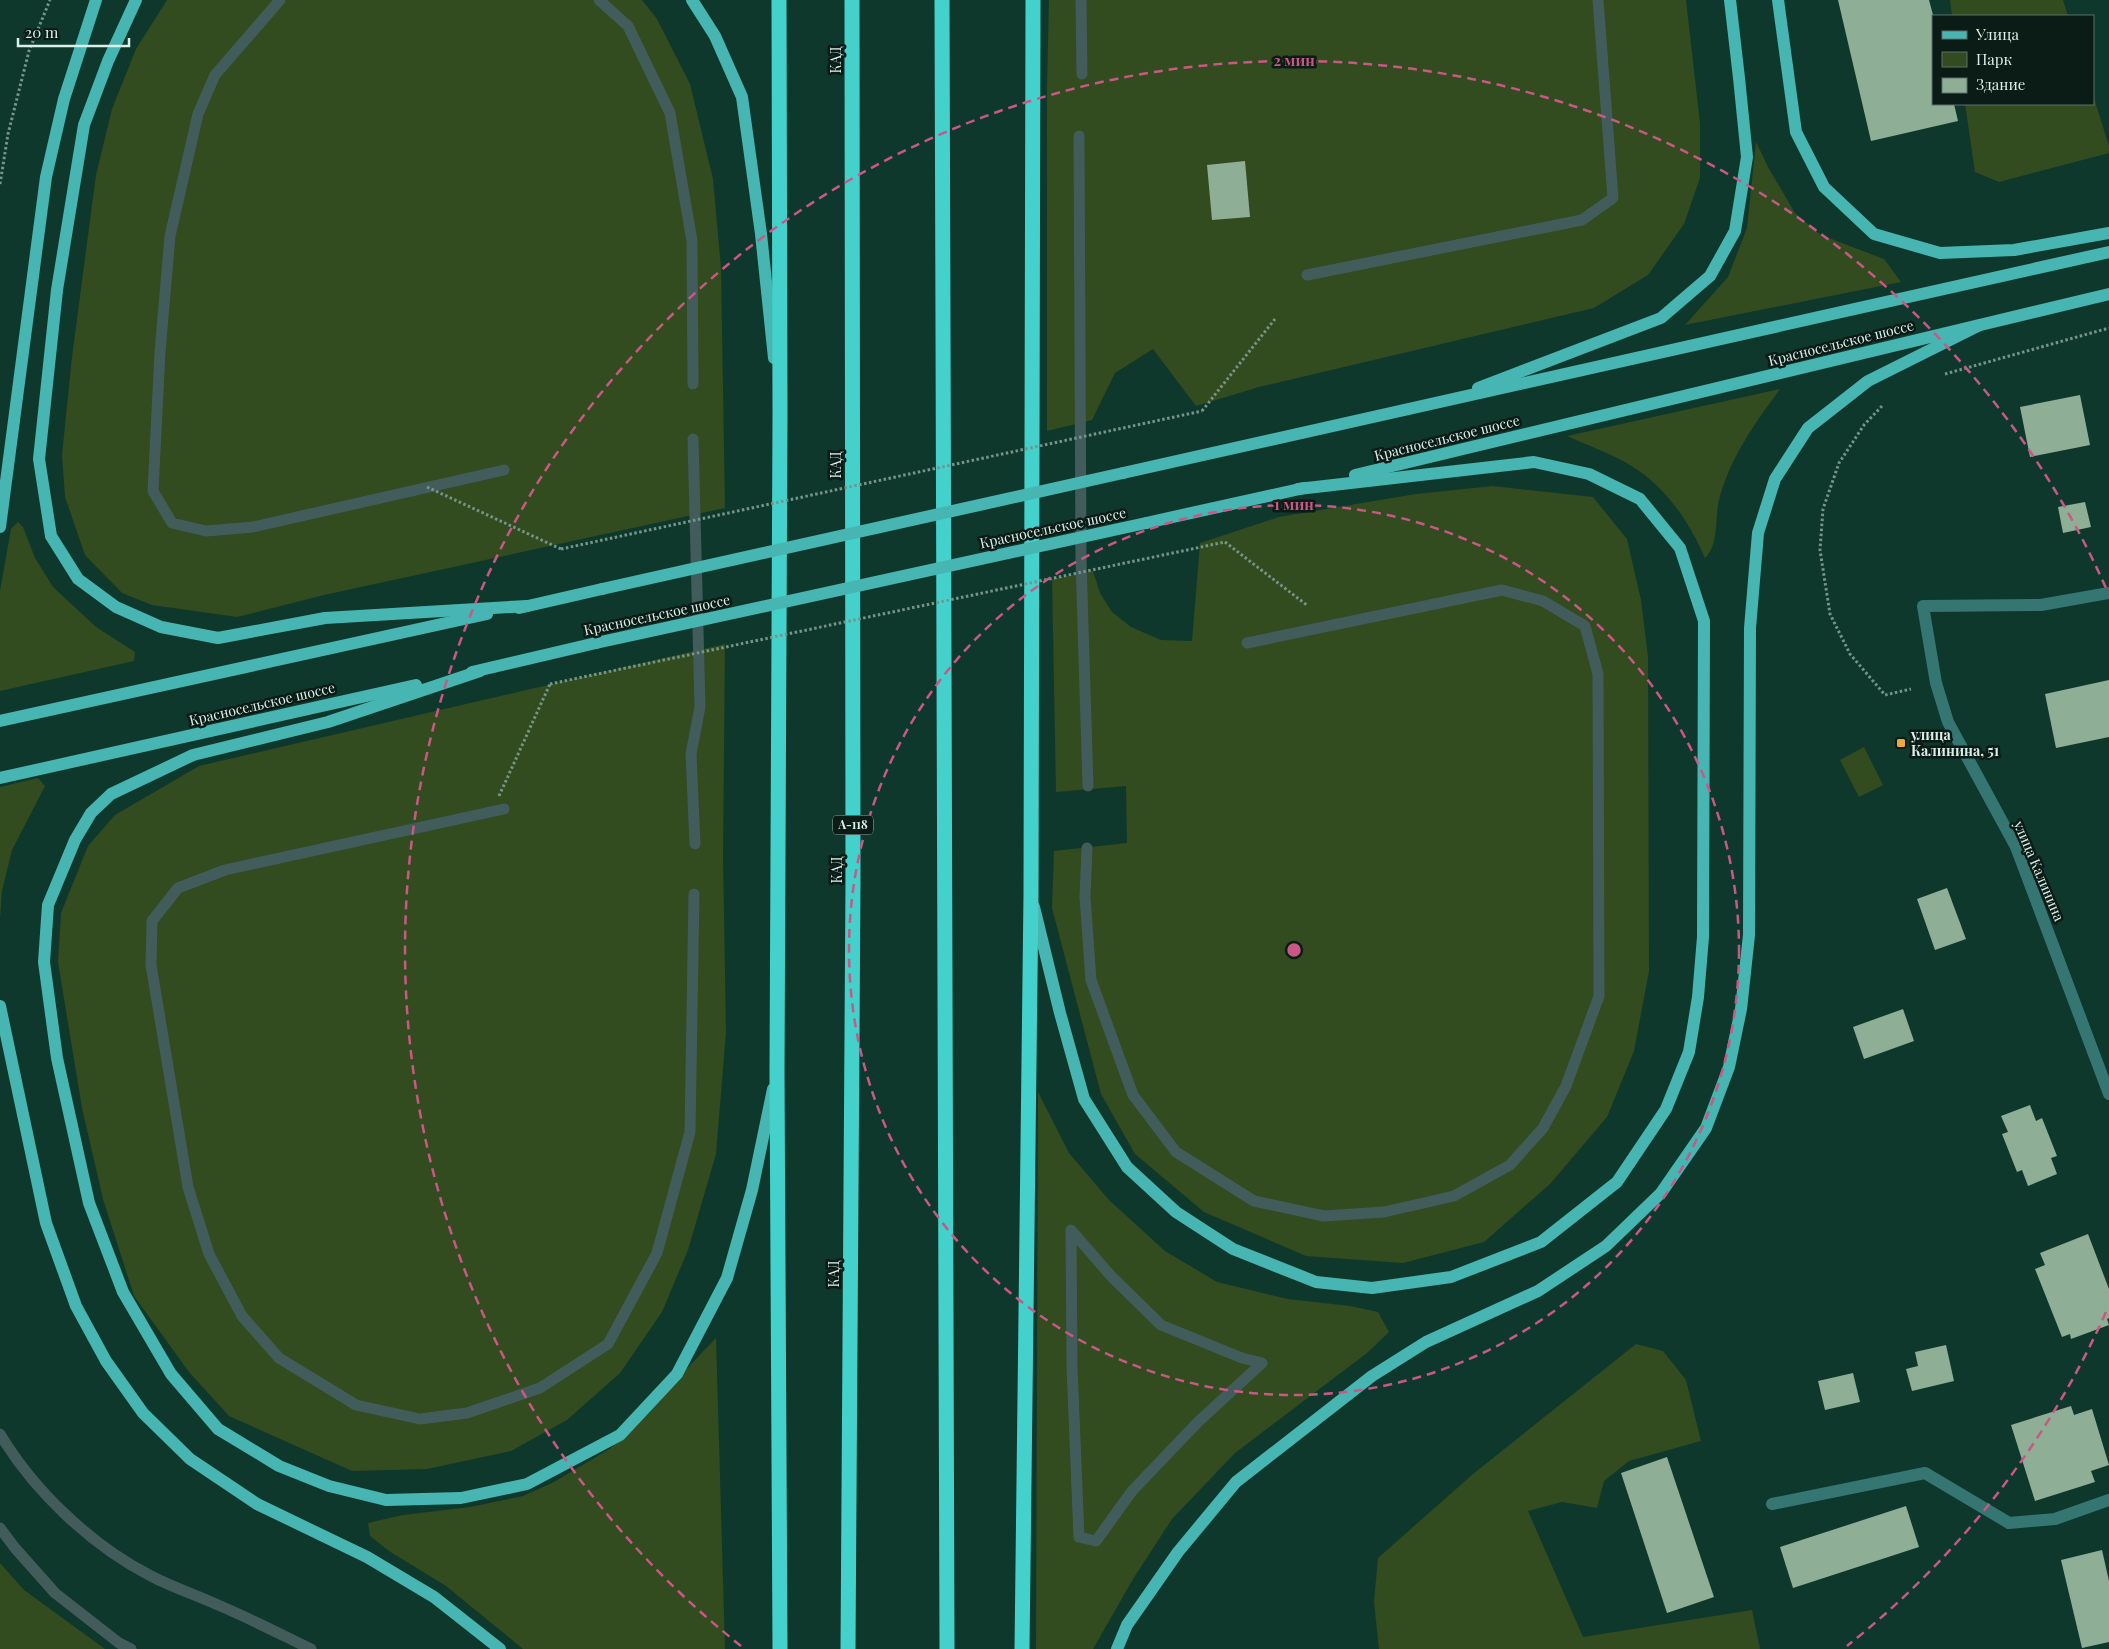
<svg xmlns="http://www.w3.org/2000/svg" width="2109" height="1649" font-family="'Playfair Display',serif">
  <rect width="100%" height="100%" fill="#0f382d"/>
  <g fill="#324b1f">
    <path d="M167,0H642L657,19L690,84L713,179L721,268L725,508L324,595L237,617L152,605L122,593L85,555L65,497L62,455L72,357L96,175L112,109L136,49Z"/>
    <path d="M1049,0H1686L1700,123V178L1684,224L1648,275L1594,308L1259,387L1196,406L1153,349L1115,373L1092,420L1047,431V85Z"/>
    <path d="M1950,0H2063L2068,16H1952Z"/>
    <path d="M2093,95L2109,146V153L1999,182L1975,172L1965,104H2093Z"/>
    <path d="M1756,142L1768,167L1795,213L1821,235L1884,259L1901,282L1685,325L1728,277L1747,228Z"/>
    <path d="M1780,389C1754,425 1733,453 1720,496C1714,515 1720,544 1705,558C1689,521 1665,486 1630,465C1610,453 1587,445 1567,436Z"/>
    <path d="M1493,486L1593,497L1627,539L1641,600L1648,657L1649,971L1634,1051L1607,1117L1550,1184L1484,1242L1403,1263L1306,1256L1204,1212L1135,1154L1101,1094L1052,908L1054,851L1127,843L1126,786L1056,792L1052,579L1093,571L1100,593L1112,612L1131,627L1161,640L1192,641L1200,543L1279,517L1416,494Z"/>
    <path d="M18,522L23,527L35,558L53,587L96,627L135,652L134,661L0,691V591L11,529Z"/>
    <path d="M725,644L723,856L726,1032L716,1154L688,1250L662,1312L620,1373L567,1420L511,1451L427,1469L352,1471L229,1416L189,1372L134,1296L103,1199L82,1108L58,962L61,913L88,846L115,815L199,766Z"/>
    <path d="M1864,747L1883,785L1859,797L1840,760Z"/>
    <path d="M38,778L45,786L12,850L2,891L0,918V787Z"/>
    <path d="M1038,1092L1069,1153L1109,1200L1165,1251L1217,1282L1288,1299L1350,1306L1378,1312L1389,1332L1367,1353L1235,1453L1172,1519L1133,1579L1093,1649H1036Z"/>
    <path d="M716,1338L725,1649H523L446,1586L389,1551L370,1536L368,1523L403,1515L470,1507L523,1496L554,1482L611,1448Z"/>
    <path d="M1636,1344L1663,1351L1686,1380L1701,1441L1629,1461L1604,1481L1597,1508L1562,1502L1528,1511L1583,1637L1752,1610L1760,1649H1379L1374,1602L1378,1558L1473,1474Z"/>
    <path d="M0,1563L24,1590L105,1649H0Z"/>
  </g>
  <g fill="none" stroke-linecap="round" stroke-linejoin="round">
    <g stroke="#425c5c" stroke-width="11">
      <path d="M280,0L215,75L198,114L170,236L160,352L153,491L172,523L206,531L253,527L504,470"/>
      <path d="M599,0L628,26L670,113L692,241L693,384"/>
      <path d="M1081,0L1082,74"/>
      <path d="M1079,136L1081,560L1088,786"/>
      <path d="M1307,275L1582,220L1613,198L1598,0"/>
      <path d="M693,439L700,707L691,754L695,844"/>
      <path d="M504,809L225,870L178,888L152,921L151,965L188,1187L209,1254L242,1316L279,1358L356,1405L420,1419L467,1413L540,1388L608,1344L657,1253L690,1132L694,894"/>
      <path d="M1087,848L1085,897L1091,980L1133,1095L1176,1152L1254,1201L1324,1216L1384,1212L1454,1196L1510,1165L1543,1128L1566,1086L1599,996L1598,674L1585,626L1543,601L1502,590L1247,643"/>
      <path d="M1071,1230L1111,1276L1161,1325L1242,1358L1262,1363L1198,1422L1132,1491L1096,1541L1079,1537L1072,1367Z"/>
      <path d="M0,1434C34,1491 92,1546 151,1576C172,1587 196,1595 218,1605C249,1618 280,1634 311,1649"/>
      <path d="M0,1528L15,1548L55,1593L119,1643L131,1649"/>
    </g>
  </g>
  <g fill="#8eae96">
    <path d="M1838,0H1929L1933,15V104H1954L1958,121L1871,141Z"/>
    <path d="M1245,161L1250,217L1212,220L1207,165Z"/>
    <path d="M2080,395L2090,445L2030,457L2020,407Z"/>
    <path d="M2085,502L2091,527L2063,533L2058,507Z"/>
    <path d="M2109,680V737L2056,748L2045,694Z"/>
    <path d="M1947,888L1966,939L1935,950L1917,899Z"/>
    <path d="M1903,1009L1914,1041L1864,1059L1853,1027Z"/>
    <path d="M2030,1105L2036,1121L2042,1118L2057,1156L2051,1158L2057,1174L2028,1186L2022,1170L2017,1172L2002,1134L2008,1132L2001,1116Z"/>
    <path d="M2088,1234L2109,1289V1318L2107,1319L2109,1325L2071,1339L2070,1334L2062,1337L2035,1269L2045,1265L2040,1253Z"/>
    <path d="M1946,1345L1954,1381L1912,1391L1906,1369L1918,1366L1915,1352Z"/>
    <path d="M1853,1373L1860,1402L1825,1410L1818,1381Z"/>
    <path d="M2071,1406L2074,1415L2092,1409L2109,1465L2091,1471L2095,1482L2035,1501L2011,1425Z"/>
    <path d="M1667,1457L1714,1597L1667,1613L1621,1473Z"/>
    <path d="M1906,1506L1919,1547L1793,1588L1780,1547Z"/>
    <path d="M2102,1550L2109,1581V1642L2082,1648L2061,1560Z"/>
  </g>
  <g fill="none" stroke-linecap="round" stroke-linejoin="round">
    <g stroke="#75958b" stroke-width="3" stroke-dasharray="2.5 2.5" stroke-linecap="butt">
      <path d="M0,184L8,134L29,51L50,0"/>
      <path d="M1945,374L2109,328"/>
      <path d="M1882,406L1864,425L1839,463L1823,509L1820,550L1830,614L1850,654L1885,695L1911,689"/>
      <path d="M1202,411L1275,319"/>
      <path d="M427,487L561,549"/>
      <path d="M1225,542L1308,606"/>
      <path d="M499,796L550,684"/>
    </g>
    <g stroke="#357673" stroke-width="12">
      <path d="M2109,593L2041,605L1923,606L1936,683L1948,722L2016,847L2109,1094"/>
      <path d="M1772,1504L1925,1473L2009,1523L2055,1519L2109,1500"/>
    </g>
    <g stroke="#47b6b2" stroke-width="12">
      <path d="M136,0L108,61L84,125L57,290L39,459L51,536L78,579L116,607L161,627L218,638L325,618L527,606"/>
      <path d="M692,0L715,36L742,97L761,234L774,358"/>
      <path d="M1778,0L1796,132L1824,187L1874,234L1940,253L2014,250L2109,233"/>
      <path d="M1478,388L1661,318L1710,276L1735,231L1747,157L1739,78L1730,0"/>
      <path d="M1123,473L2109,252"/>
      <path d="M1355,475L2109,294"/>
      <path d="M1146,523L1304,488"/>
      <path d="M0,527L46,177L64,99L96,0"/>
      <path d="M519,608L602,589"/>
      <path d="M480,671L328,722L193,755L111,794L91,813L75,840L48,905L44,962L57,1058L89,1203L123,1292L171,1374L218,1429L279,1466L329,1486L386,1500L461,1498L527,1484L620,1435L677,1374L727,1278L752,1190L773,1089"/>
      <path d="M472,672L596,643"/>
      <path d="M0,721L487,614"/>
      <path d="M0,778L416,685"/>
      <path d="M1034,907L1060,1013L1084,1099L1127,1167L1176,1212L1233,1249L1316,1282L1372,1288L1451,1277L1541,1242L1617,1182L1666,1109L1689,1052L1698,997L1703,937L1704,621L1680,548L1640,499L1589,474L1534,462L1298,489"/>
      <path d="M0,1006L46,1223L76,1306L106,1361L143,1413L190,1459L257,1504L367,1557L434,1597L500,1649"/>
      <path d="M1117,1649L1127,1625L1178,1552L1236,1482L1372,1376L1426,1342L1538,1291L1606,1246L1661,1193L1706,1128L1729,1067L1741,1009L1749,935L1750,628L1758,533L1775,479L1808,428L1868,381L1980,325"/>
    </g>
    <g stroke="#44d1cb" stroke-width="15">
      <path d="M779,0L780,415L777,1072L780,1649"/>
      <path d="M942,0L947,1649"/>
      <path d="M848,1649L853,881L852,0"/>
      <path d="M1022,1649L1031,894L1033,0"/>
    </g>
    <g stroke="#75958b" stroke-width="3" stroke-dasharray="2.5 2.5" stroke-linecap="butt">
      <path d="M561,549L1202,411"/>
      <path d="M550,684L1225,542"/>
    </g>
    <g stroke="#47b6b2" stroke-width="12">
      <path d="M602,589L1123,473"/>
      <path d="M596,643L1146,523"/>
    </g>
  </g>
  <g fill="none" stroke="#c95885" stroke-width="2.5" stroke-dasharray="9 6">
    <circle cx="1294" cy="950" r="445"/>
    <path d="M2106 1312A889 889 0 0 1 1847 1646M741 1646A889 889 0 1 1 2106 588"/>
  </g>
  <rect fill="#eda83b" stroke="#0b1b16" stroke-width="2" x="1896" y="738" width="10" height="10" rx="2.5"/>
  <g text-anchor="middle" stroke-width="5" stroke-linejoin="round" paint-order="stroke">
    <rect fill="#0b1b16" stroke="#9bafa8" stroke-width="1" x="833" y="815.5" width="40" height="19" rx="4"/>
    <g font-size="12" font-weight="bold" fill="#d9efe7">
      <text x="853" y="829">А-118</text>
    </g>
    <g font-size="14" fill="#d9efe7" stroke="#0b1b16">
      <text transform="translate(836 60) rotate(-90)" y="5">КАД</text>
      <text transform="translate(1841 343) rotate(-14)" y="5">Красносельское шоссе</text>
      <text transform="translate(1447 438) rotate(-14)" y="5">Красносельское шоссе</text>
      <text transform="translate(836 465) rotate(-90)" y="5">КАД</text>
      <text transform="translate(1053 528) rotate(-12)" y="5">Красносельское шоссе</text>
      <text transform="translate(657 615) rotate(-12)" y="5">Красносельское шоссе</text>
      <text transform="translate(262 704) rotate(-13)" y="5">Красносельское шоссе</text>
      <text transform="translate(837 870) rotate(-90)" y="5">КАД</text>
      <text transform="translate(2039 871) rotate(67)" y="5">улица Калинина</text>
      <text transform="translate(834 1274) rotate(-90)" y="5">КАД</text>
    </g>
    <g font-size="14" font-weight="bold" fill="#d9efe7" stroke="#0b1b16" text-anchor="start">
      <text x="1911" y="740">улица<tspan x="1911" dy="16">Калинина, 51</tspan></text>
    </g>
  </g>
  <circle cx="1294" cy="950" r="8" fill="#c95885" stroke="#0b1b16" stroke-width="2.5"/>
  <g font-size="15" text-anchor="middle" font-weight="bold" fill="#c95885" stroke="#0b1b16" stroke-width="5" stroke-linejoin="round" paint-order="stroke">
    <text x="1294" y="66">2 мин</text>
    <text x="1294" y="510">1 мин</text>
  </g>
  <rect x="1932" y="15" width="162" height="90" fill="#0b1b16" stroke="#5d706a"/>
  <rect x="1942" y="31" width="25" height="8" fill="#47b6b2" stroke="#5d706a"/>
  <text x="1976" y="40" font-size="15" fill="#d9efe7">Улица</text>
  <rect x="1942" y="52" width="25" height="15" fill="#324b1f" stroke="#5d706a"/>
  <text x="1976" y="65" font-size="15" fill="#d9efe7">Парк</text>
  <rect x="1942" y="78" width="25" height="15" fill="#8eae96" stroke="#5d706a"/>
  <text x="1976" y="90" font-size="15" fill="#d9efe7">Здание</text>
  <path d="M18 38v8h111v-8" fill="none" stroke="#d9efe7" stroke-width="2.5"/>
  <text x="25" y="38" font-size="15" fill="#d9efe7" stroke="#0b1b16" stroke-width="4" paint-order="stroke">20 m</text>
</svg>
